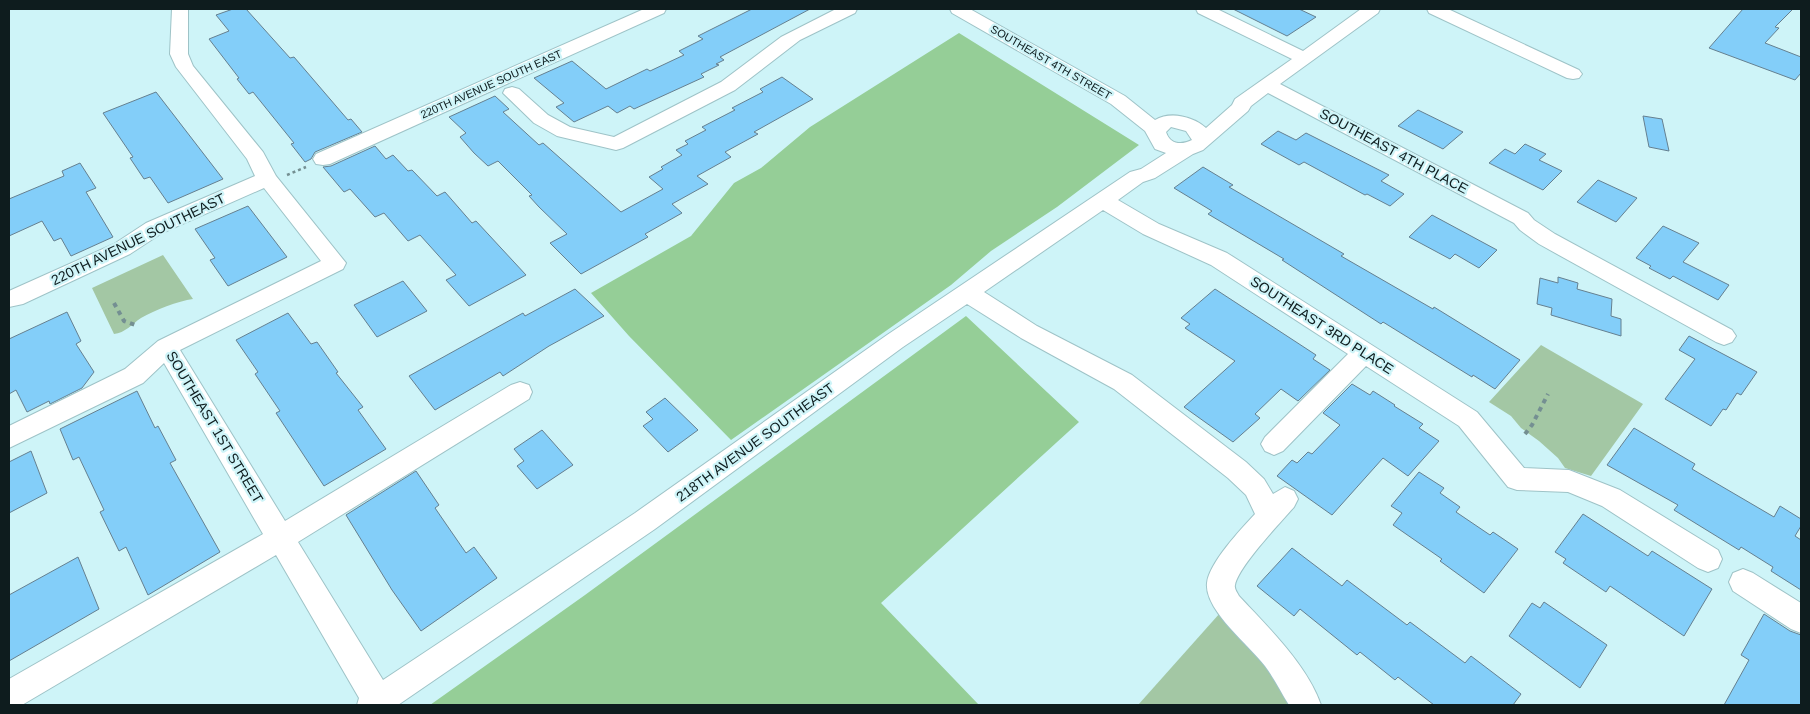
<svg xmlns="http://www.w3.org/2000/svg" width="1810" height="714" font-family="Arial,sans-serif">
  <rect width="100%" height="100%" fill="#cef4f8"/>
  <g fill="#a3c7a4">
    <path d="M163,255L193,299C178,301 155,310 141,318C132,324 125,333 114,334L92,288Z"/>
    <path d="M1541,345L1643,404L1591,476L1565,468L1558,458L1539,441L1521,428L1511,416L1489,402Z"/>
    <path d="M1220,613L1232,620L1291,701L1285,705H1138Z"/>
  </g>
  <g fill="#95ce97">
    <path d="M959,33L1139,145L1057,207L991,251L951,285L731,440L629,336L591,293L691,236L734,183L761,168L810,127Z"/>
    <path d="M966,316L1079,422L881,603L979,705H430L585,595Z"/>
  </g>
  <g fill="#83cef9" stroke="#658090">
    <path d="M233,9H246L290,58L294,57L348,120L351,119L362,132L315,152L311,159L305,162L291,144L294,143L253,92L249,94L237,79L239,78L209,39L229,31L216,15Z"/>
    <path d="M752,9H810L720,57L724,60L716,64L719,65L701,74L704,77L634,109L630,106L617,113L608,106L574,122L556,107L564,103L534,78L572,61L606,89L647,69L650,71L684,55L679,51L703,39L698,36Z"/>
    <path d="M1233,9H1299L1316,17L1287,36Z"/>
    <path d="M1743,9H1793L1775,27L1779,28L1765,43L1801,57V73L1795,80L1709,48Z"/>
    <path d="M782,77L813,99L754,132L758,134L725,152L731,157L697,176L708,184L672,204L682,213L645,234L648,237L581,274L550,243L567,234L539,207L529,196L532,195L498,161L488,166L474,153L460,137L466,133L449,117L495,96L509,109L503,112L539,145L543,143L621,212L663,189L649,177L663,169L661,167L682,155L676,150L688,144L685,141L706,130L702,127L735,110L732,108L763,92L760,89Z"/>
    <path d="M156,92L223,179L168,203L150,177L144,179L130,158L133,157L103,113Z"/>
    <path d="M1418,110L1463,132L1443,149L1398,126Z"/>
    <path d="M1643,116L1662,119L1669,151L1649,147Z"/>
    <path d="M1278,131L1296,140L1306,133L1389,175L1381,181L1404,194L1390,206L1367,194L1365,195L1304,162L1299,165L1261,144Z"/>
    <path d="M1525,144L1546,154L1539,160L1562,171L1543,190L1489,163L1505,149L1515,154Z"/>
    <path d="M375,146L386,159L393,155L408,171L412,170L437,196L445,192L472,223L476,221L526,275L469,306L446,280L456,275L420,235L408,241L384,213L375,217L350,189L344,192L323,167L331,166Z"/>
    <path d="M80,163L96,188L86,192L113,237L71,256L61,238L54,241L42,221L9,236V199L64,176L62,171Z"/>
    <path d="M1203,167L1233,185L1229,187L1344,254L1341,256L1433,309L1434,307L1520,360L1495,389L1473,375L1472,377L1383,322L1381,324L1282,260L1284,259L1208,214L1212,211L1174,188Z"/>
    <path d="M1598,180L1637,198L1616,222L1577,202Z"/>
    <path d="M248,206L287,257L228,286L210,260L215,258L195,229Z"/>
    <path d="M1432,215L1497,250L1479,268L1455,254L1450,259L1409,237Z"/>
    <path d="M1663,226L1699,243L1683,262L1729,285L1718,300L1673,276L1670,279L1649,268L1651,266L1636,258Z"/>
    <path d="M1558,277L1578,283L1577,289L1612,299L1611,316L1621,319V336L1551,315L1552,308L1537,304L1540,278L1558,283Z"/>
    <path d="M403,281L427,311L377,337L354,305Z"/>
    <path d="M575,289L604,316L549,346L503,376L500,372L435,410L409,376L523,313L525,316Z"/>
    <path d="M1215,289L1316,355L1313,359L1330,370L1298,401L1281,389L1255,414L1260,418L1233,442L1184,407L1235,361L1185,328L1190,324L1181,318Z"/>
    <path d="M67,312L81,341L76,344L94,372L82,388L50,404L49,401L27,412L16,390L9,394V339Z"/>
    <path d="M288,313L311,344L317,342L338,372L336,373L363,407L358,410L386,449L324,486L276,413L280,411L255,374L258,372L236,340Z"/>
    <path d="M1689,336L1757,372L1741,395L1737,393L1726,410L1723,409L1711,426L1665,399L1695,359L1679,350Z"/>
    <path d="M1352,384L1370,395L1373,391L1395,405L1394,406L1423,424L1419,428L1439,441L1408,476L1383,458L1332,515L1277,476L1292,460L1297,463L1308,452L1312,454L1340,425L1323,413Z"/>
    <path d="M137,391L155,428L158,426L176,460L170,463L220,552L148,595L126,547L119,551L100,512L104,510L79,457L73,460L60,429Z"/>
    <path d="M665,398L698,430L668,452L643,426L653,419L646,412Z"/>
    <path d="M1634,428L1695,464L1692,469L1774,517L1780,506L1801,519V526L1795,536L1801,540V590L1771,571L1773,567L1741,547L1739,550L1674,510L1678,505L1607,465Z"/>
    <path d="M542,430L573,465L537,489L517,466L524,461L514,449Z"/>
    <path d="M31,451L47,493L9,513V462Z"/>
    <path d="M416,471L439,505L435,508L466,553L474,547L497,578L421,631L392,590L346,515Z"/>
    <path d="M1419,472L1444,488L1440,493L1460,507L1456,512L1490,535L1493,532L1518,549L1484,593L1440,561L1442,559L1393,525L1402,513L1391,506Z"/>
    <path d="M1583,514L1648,556L1652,551L1712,589L1684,636L1610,586L1606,592L1563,563L1566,559L1555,552Z"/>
    <path d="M1292,548L1342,586L1347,580L1407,625L1410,622L1465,663L1471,656L1521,694L1513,705H1434L1398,677L1395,680L1360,652L1357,655L1300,609L1294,616L1257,586Z"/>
    <path d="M78,557L99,609L9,661V595Z"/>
    <path d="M1544,602L1607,645L1580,688L1509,636L1532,603L1540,608Z"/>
    <path d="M1764,614L1790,631L1801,635V705H1724L1749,660L1741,655Z"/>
  </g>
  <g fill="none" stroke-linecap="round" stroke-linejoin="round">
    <defs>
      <g id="minor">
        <path d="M172,9H188V54L193,66L263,152L276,176L346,263L343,269L180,350L285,521L511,385L520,382L529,385L532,392L529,399L298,542L383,680L635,513L887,335L1130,172L1141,169L1166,153L1155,149L1145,131L1111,104L952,13L950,9H970L1125,96L1155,120C1170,111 1193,116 1206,128L1232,105L1235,99L1292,59L1198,13L1196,9H1217L1303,51L1361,9H1380L1378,13L1280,84L1528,213L1534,220L1555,234L1732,330L1736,336L1732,342L1724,345L1716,342L1539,244L1520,230L1514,223L1268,93L1251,106L1248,111L1203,150L1193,154L1155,178L1143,182L1118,200L1159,224L1227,253L1477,412L1524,468L1569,470L1620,490L1718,550L1722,559L1718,568L1708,572L1698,568L1602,506L1568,492L1517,490L1508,487L1459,426L1366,366L1283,451L1274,455L1265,451L1261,444L1265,437L1348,354L1211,265L1143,234L1103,210L984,292L1037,326L1132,375L1246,462L1264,479L1273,494L1285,487L1294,491L1298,499L1294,507C1281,522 1238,567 1235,585C1234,589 1237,592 1239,596C1268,627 1307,665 1321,705H1289C1281,692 1274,678 1265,666C1249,645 1204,610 1207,583C1209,563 1241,529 1255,514L1246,495L1228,478L1114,389L1021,338L967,304L903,347L655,529L398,705H357L359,698L276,555L22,705H9V679L263,534L164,363L143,383L9,448V426L125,369L158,341L321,261L264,188L162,233L130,254L23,304L9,307V291L114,244L146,223L255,176L247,159L176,67L170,54ZM1171,127L1186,131L1192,140C1182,145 1170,145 1166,132Z"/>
        <path d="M644,9H666L664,13L330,164L323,165L316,164L313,159L316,154Z"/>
        <path d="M836,9H857L855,13L800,40L735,90L623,148L616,150L557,136L534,123L503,93L505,89L512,87L519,89L548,115L570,127L614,137L721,82L781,37Z"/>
        <path d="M1427,9H1448L1579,70L1582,74L1579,78L1573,79L1567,78L1429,13Z"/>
        <path d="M1743,569L1753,573L1801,603V633L1791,629L1733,591L1729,582L1733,573Z"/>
      </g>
    </defs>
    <use href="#minor" stroke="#9ec3c7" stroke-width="2"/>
    <path stroke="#748f92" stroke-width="2.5" stroke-dasharray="3 3" stroke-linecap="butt" d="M287,175L306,167"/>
    <g stroke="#748f92" stroke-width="4" stroke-dasharray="4.5 4.5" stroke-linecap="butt">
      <path d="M114,303L124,321L135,325"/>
      <path d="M1525,434L1532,425L1548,394"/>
    </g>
    <use href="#minor" fill="#fff" fill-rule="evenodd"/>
  </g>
  <g text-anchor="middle" stroke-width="4.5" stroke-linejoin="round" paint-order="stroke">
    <g font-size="11" fill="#0e1c1e" stroke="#cef4f8">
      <text transform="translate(1051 62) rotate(30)" y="4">SOUTHEAST 4TH STREET</text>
      <text transform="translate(491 84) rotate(-24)" y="4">220TH AVENUE SOUTH EAST</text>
    </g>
    <g font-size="14" fill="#0e1c1e" stroke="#cef4f8">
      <text transform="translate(1394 151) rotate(28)" y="5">SOUTHEAST 4TH PLACE</text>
      <text transform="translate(138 239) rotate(-26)" y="5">220TH AVENUE SOUTHEAST</text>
      <text transform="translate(1322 325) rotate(33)" y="5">SOUTHEAST 3RD PLACE</text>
      <text transform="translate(215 427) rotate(59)" y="5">SOUTHEAST 1ST STREET</text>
      <text transform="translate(755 442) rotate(-36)" y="5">218TH AVENUE SOUTHEAST</text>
    </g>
  </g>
  <rect width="1810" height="714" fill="none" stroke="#0e1c1e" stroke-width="20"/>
</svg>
